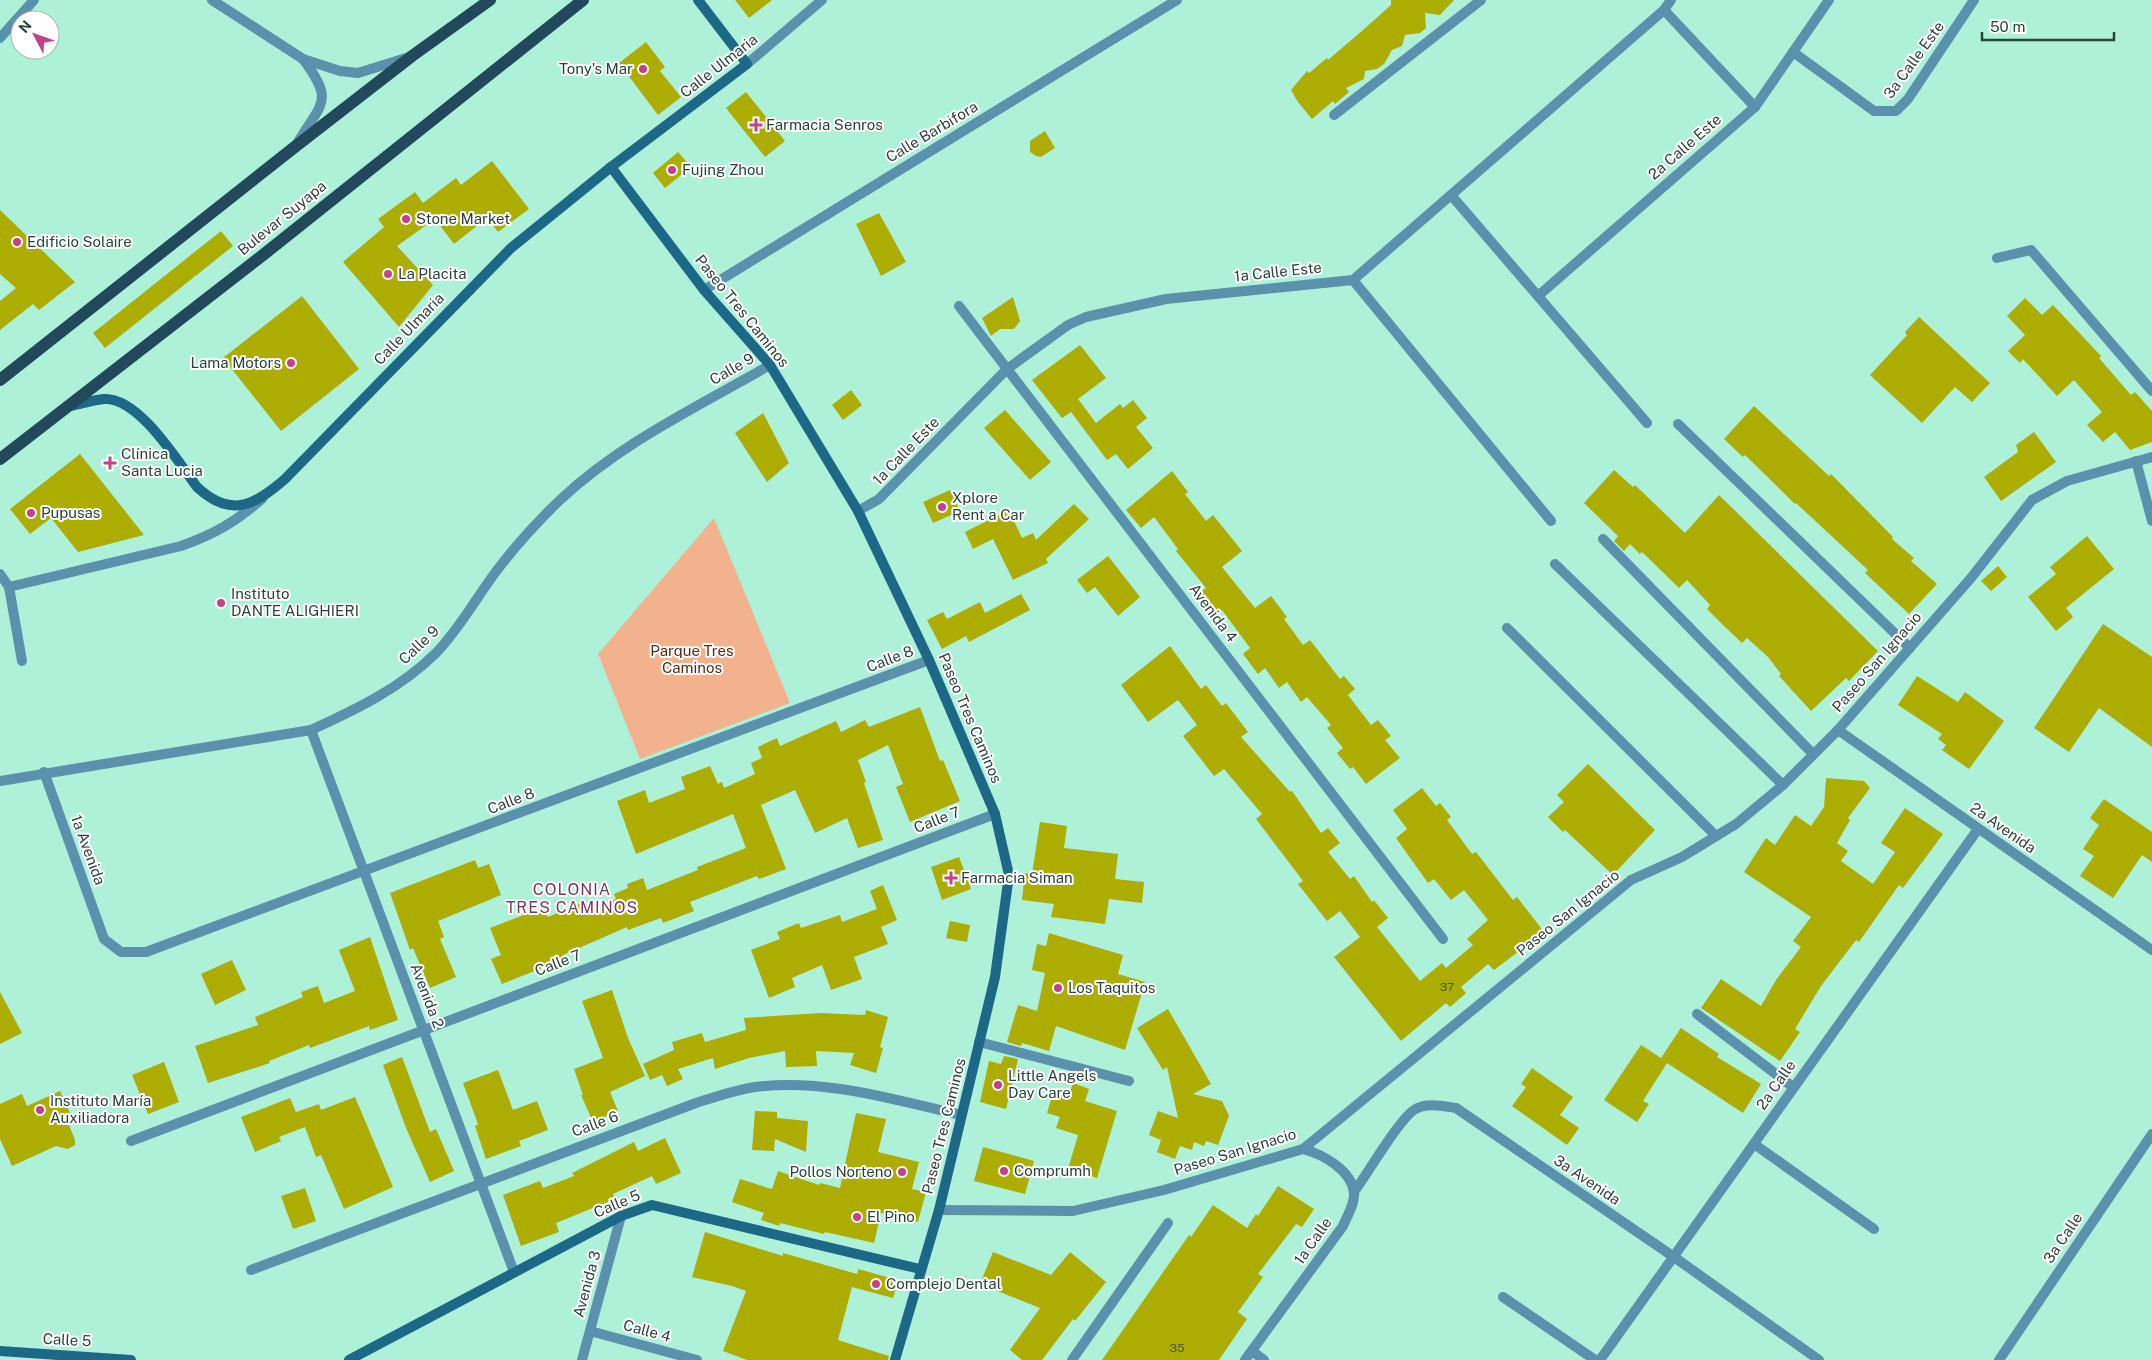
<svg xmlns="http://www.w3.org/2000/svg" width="2152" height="1360" font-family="'Public Sans',sans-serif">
  <rect width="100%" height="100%" fill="#aef1d9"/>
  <path fill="#f2b28e" d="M714,518L790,703L640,759L598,654Z"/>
  <g fill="#acad00">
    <path d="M735,0H772L749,18Z"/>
    <path d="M1391,0H1454L1440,15L1425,13L1426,28L1420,33L1405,35L1402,46L1392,50L1384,64L1377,69L1365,71L1364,79L1346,88L1349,92L1335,104L1333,101L1312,119L1298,102L1291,90L1307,71L1309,73L1327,58L1328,60L1363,30L1391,5Z"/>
    <path d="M646,42L665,67L660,71L681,97L658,115L619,63Z"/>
    <path d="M746,92L785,141L765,157L726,108Z"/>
    <path d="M1045,131L1055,148L1041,157L1036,156L1030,152V141Z"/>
    <path d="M678,152L691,167L665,188L653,173Z"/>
    <path d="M492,161L529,209L498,232L487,218L454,244L435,219L397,246L433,285L399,327L343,262L384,227L378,219L415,192L423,203L456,178L461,185Z"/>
    <path d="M0,210L75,282L39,310L33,304L0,330V301L16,288L0,274Z"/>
    <path d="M879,213L906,262L881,276L856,224Z"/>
    <path d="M221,231L233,246L105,348L93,333Z"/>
    <path d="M302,296L359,369L281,431L223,358Z"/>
    <path d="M1013,297L1020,321L1014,329H1000L991,336L982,318Z"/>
    <path d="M2025,298L2042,315L2053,305L2101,356L2099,358L2131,395L2135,392L2152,411V442L2130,450L2115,432L2103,442L2087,425L2102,412L2074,380L2057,396L2023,359L2020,363L2008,351L2025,335L2007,316Z"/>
    <path d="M1919,317L1990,383L1972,402L1955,387L1922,423L1870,375L1907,335L1905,332Z"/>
    <path d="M1080,345L1106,378L1078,399L1096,423L1120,404L1123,408L1133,400L1147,418L1136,427L1153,448L1128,469L1116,454L1107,460L1071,412L1062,418L1032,380Z"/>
    <path d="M851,390L862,405L843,420L832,405Z"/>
    <path d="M1754,406L1829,476L1831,474L1893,537L1892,539L1914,558L1911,561L1937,584L1909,614L1865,573L1868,570L1796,503L1795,504L1745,455L1743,457L1724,439Z"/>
    <path d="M1005,410L1051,462L1030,480L984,428Z"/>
    <path d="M763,413L789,463L767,482L735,433Z"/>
    <path d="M2034,432L2056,462L2001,501L1984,477L2018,452L2016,445Z"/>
    <path d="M80,454L144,535L78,552L51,518L30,534L10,509Z"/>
    <path d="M1614,470L1633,487L1635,485L1685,533L1719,495L1878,651L1849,681L1846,678L1811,711L1779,676L1781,674L1768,657L1747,638L1742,643L1723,625L1707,609L1710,605L1687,580L1679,588L1642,552L1640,554L1630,544L1624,551L1614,541L1618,536L1584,503Z"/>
    <path d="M1172,471L1188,492L1185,494L1206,521L1213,515L1242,551L1222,567L1255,608L1271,596L1287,617L1284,619L1303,645L1310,640L1340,679L1344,676L1355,689L1348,695L1371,725L1378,720L1391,736L1385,740L1400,758L1366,784L1353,767L1350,769L1337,753L1343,748L1327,728L1331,725L1307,697L1301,702L1287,682L1279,688L1265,668L1258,674L1243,654L1250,648L1222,610L1213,617L1196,596L1206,588L1176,551L1178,549L1154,517L1141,528L1126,510Z"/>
    <path d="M950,490L960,511L933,523L923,502Z"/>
    <path d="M1074,504L1089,519L1046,559L1048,563L1013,580L993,539L973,549L965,532L1009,510L1022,538L1033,533L1036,540Z"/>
    <path d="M2087,536L2114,569L2066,608L2073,617L2056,631L2028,597L2056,574L2050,567Z"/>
    <path d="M1108,556L1140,597L1118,616L1095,587L1087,593L1077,580Z"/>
    <path d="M1998,566L2007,577L1991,591L1981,581Z"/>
    <path d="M1021,594L1030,610L969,642L966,636L942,649L927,620L943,612L947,619L980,602L985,613Z"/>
    <path d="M2103,624L2152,657V747L2099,708L2069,752L2034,728Z"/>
    <path d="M1170,646L1201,689L1206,685L1222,706L1226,703L1248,732L1241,737L1290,792L1292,791L1321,833L1328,828L1340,843L1328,852L1350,879L1354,876L1372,902L1374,900L1388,918L1377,927L1420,981L1442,963L1446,968L1473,945L1467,939L1488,920L1464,890L1451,900L1434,879L1428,883L1396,838L1407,829L1393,810L1422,788L1436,806L1440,803L1451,817L1447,820L1472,854L1476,852L1513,900L1517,897L1544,932L1494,970L1488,964L1461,987L1466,993L1450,1007L1446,1003L1401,1041L1334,957L1360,937L1340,911L1327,921L1298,884L1303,881L1256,819L1262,814L1224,769L1214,776L1183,736L1197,725L1178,700L1148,722L1121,685Z"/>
    <path d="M1917,676L1958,702L1965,692L2004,721L1969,769L1942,750L1946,745L1938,739L1942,734L1898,705Z"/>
    <path d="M920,707L940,761L943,760L960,801L910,822L896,787L903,784L888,745L858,760L866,782L864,783L883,840L858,848L847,818L815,833L795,790L761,805L786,869L759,879L757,876L690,902L694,911L663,923L661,918L628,930L627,927L563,955L565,959L502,984L491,959L501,955L490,928L544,907L548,917L581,903L584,913L616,899L614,894L628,888L627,884L643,878L647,890L698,870L697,867L746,848L733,814L636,854L617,801L645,790L649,803L685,789L681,777L710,766L718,784L722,782L724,788L755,774L751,763L762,758L758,747L777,738L780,746L836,721L841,732L865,720L869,727Z"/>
    <path d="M1588,764L1655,830L1613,875L1565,830L1563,832L1548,817L1564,802L1557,795Z"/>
    <path d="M1826,778L1864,781L1870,788L1848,818L1850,820L1837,843L1848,851L1841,861L1873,884L1895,852L1881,843L1905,808L1943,834L1903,888L1899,885L1859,942L1856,940L1821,986L1795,1029L1800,1032L1780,1061L1701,1008L1721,979L1761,1006L1776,980L1801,947L1793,941L1811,917L1744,872L1766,838L1775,845L1795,815L1811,826L1824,807Z"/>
    <path d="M2104,799L2152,832V862L2142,855L2113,898L2080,876L2094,856L2083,849L2099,825L2090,818Z"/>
    <path d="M1040,822L1067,826L1064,848L1118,854L1115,879L1144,882L1142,903L1109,899L1105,924L1051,917L1054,904L1022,900L1025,873L1032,874Z"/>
    <path d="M959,857L971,889L942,900L931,867Z"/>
    <path d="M475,860L478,868L489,864L501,895L438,921L444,937L440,939L456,977L430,988L413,948L410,950L390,893Z"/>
    <path d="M883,885L897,920L881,927L888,944L854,957L862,979L831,990L822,965L792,978L795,987L769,998L751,950L780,939L777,932L799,923L801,928L840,915L842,922L877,909L870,891Z"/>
    <path d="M950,921L970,925L967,942L946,938Z"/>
    <path d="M1049,933L1123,955L1118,974L1145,982L1125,1050L1056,1026L1049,1051L1022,1043L1021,1046L1007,1042L1018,1005L1037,1011L1045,973L1032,970L1037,944L1046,946Z"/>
    <path d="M370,937L398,1020L370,1030L369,1026L310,1048L309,1045L269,1061L270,1063L208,1083L195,1046L258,1025L255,1017L303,997L301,992L318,986L324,1003L355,991L339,950Z"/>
    <path d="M232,960L246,990L215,1005L201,974Z"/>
    <path d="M612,990L628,1038L645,1076L610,1092L618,1111L593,1122L581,1095H583L574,1069L603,1058L582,1001Z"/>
    <path d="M0,992L22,1033L0,1044Z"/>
    <path d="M1168,1009L1211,1084L1193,1094L1222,1101L1229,1116L1218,1145L1206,1141L1204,1146L1194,1142L1192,1150L1180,1146L1175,1159L1157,1152L1161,1140L1149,1135L1158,1111L1178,1118L1167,1067L1163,1070L1137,1028Z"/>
    <path d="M866,1010L888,1017L880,1047L883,1048L876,1073L850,1065L854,1053L816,1051L817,1066L786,1067L785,1051L749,1058L715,1069L713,1058L678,1069L683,1079L667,1086L662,1075L650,1080L643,1064L674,1050L672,1042L702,1033L705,1042L746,1030L744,1018L821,1013L865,1015Z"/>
    <path d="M1681,1028L1719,1054L1717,1057L1761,1084L1743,1113L1667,1063L1643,1101L1649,1104L1637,1122L1604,1100L1641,1045L1661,1058Z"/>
    <path d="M1004,1056L1018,1059L1006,1109L980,1102L989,1061L1001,1064Z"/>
    <path d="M402,1057L430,1132L436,1129L454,1171L430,1182L406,1128L383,1065Z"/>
    <path d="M164,1062L179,1102L148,1114L132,1075Z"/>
    <path d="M1532,1068L1573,1097L1560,1115L1579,1128L1567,1145L1512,1106L1526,1087L1521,1084Z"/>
    <path d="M498,1070L513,1110L537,1101L548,1130L519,1141L521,1146L486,1159L475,1126L478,1124L463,1083Z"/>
    <path d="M1073,1083L1089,1089L1085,1101L1117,1111L1097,1178L1068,1169L1078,1135L1056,1128L1060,1117L1047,1113L1054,1090L1069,1095Z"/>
    <path d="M60,1091L74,1122L69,1125L75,1140V1145L68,1149L56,1146L12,1166L0,1139V1104L22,1094L27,1106Z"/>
    <path d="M355,1097L393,1187L344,1209L321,1155L316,1157L305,1127L279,1137L281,1141L255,1152L241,1117L290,1098L296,1112L319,1104L321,1110Z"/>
    <path d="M755,1111L777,1112V1118L808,1121L806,1152L775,1139L774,1151L752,1150Z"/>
    <path d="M856,1113L886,1119L878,1152L919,1162L912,1189L926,1192L918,1222L881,1213L874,1243L825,1232L824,1234L780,1223L779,1226L761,1220L764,1213L732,1202L740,1179L772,1189L778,1171L819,1185L820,1183L840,1188Z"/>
    <path d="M665,1138L681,1173L656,1184L652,1176L613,1194L615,1199L556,1223L559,1232L521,1246L503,1195L540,1181L543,1188L574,1176L572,1173L634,1142L638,1151Z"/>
    <path d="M983,1147L1034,1161L1025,1194L974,1181Z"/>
    <path d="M1278,1186L1314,1209L1302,1227L1296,1224L1258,1274L1263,1277L1238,1312L1247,1319L1219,1360H1102L1189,1235L1191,1237L1213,1205L1247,1228L1256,1214L1258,1216Z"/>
    <path d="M305,1188L316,1221L293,1229L281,1196Z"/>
    <path d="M705,1232L783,1256V1253L857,1274L858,1269L898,1280L893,1298L852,1287L838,1340L889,1356L888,1360H747L723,1351L746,1291L732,1286L692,1277Z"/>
    <path d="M993,1252L1051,1275L1070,1252L1106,1282L1075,1321L1073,1319L1042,1360H1022L1010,1350L1040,1308L980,1284Z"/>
  </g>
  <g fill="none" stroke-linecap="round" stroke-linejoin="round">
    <g stroke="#5a91ac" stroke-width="10">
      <path d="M212,0L303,59"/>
      <path d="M1664,10L1755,107"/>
      <path d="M0,38L34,0"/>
      <path d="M1793,52L1874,111H1896L1908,99L1974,0"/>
      <path d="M747,64L822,0"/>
      <path d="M1334,115L1481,0"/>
      <path d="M298,142C323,101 334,101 303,59L340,71L358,73L406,58"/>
      <path d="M1451,195L1647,423"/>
      <path d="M1997,258L2031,250L2152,391"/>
      <path d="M1353,280L1551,521"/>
      <path d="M704,290L1177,0"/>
      <path d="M1538,296L1755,107L1829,0"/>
      <path d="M959,306L1443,939"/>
      <path d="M1678,424L1910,648"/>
      <path d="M2136,461L2152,521"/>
      <path d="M858,511L879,499L1007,369L1068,325L1086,317L1166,299L1353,280L1664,10L1671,0"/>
      <path d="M1603,539L1813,754"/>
      <path d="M1555,564L1783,785"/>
      <path d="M0,574L9,587L22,661"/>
      <path d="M9,587L181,546C215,534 235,522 262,499"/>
      <path d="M1507,628L1716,836"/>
      <path d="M311,730L514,1272"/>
      <path d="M1838,730L2152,950"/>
      <path d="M44,772L104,939L121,952H146L929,660"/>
      <path d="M0,781L311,730C355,710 401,688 436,653C462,626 478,594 501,565C519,542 539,520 560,500C622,442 697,407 770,365"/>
      <path d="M1697,1014L1793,1087"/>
      <path d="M979,1042L1129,1081"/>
      <path d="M131,1141L995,814"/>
      <path d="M1754,1144L1874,1229"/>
      <path d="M1354,1192C1368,1173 1398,1121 1414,1110C1425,1102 1443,1106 1456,1108L1674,1257L1819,1360"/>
      <path d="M939,1210L1073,1211L1164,1190L1303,1149L1631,880L1682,857L1736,824L1783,785L1838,730L1971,578L2032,500L2067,481L2152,457"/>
      <path d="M251,1270L696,1103C715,1097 735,1090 755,1087C824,1078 895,1100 961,1115"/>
      <path d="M1503,1297L1595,1360"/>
      <path d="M590,1331L697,1360"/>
      <path d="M1252,1351L1264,1360"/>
      <path d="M582,1360L621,1216"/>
      <path d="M1072,1360L1168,1223"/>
      <path d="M1245,1360L1343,1226C1347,1216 1355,1204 1354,1193C1352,1170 1322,1154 1303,1149"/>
      <path d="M1600,1360L1978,829"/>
      <path d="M1999,1360L2152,1134"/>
    </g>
    <g stroke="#1d6887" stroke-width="10">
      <path d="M611,167L704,290L770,365L858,511L929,660L995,814L1009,875L995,977L939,1210L895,1360"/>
      <path d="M70,406C81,404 93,400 104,399C139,397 178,462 197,487C231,519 255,505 285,479L511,248L611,167L747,64L698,0"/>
      <path d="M0,1351L131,1360"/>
      <path d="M349,1360L621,1216L652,1205L920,1269"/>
    </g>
    <g stroke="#21495b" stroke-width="12">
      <path d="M0,380L296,146L412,56L490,0"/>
      <path d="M0,459L263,255L583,0"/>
    </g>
  </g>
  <g fill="#c34188" stroke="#fff" stroke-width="2">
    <circle cx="643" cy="69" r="5"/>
    <path d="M753.5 117.5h5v5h5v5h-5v5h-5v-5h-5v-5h5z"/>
    <circle cx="672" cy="170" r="5"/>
    <circle cx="406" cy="219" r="5"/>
    <circle cx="17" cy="242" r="5"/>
    <circle cx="388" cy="274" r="5"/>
    <circle cx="291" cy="363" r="5"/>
    <path d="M107.5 455.5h5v5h5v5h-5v5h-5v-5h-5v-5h5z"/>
    <circle cx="942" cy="507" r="5"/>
    <circle cx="31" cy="513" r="5"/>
    <circle cx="221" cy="603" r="5"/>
    <path d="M948.5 870.5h5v5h5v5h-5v5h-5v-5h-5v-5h5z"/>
    <circle cx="1058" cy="988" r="5"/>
    <circle cx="998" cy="1085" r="5"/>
    <circle cx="40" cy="1110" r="5"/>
    <circle cx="1004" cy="1171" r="5"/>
    <circle cx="902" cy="1172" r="5"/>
    <circle cx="857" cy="1217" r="5"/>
    <circle cx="876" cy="1284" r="5"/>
  </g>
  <g text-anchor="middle" stroke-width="4" stroke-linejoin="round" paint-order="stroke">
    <g font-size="12" fill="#495e2b">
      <text x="1447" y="991">37</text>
      <text x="1177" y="1352">35</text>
    </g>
    <g font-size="15" fill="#284339" stroke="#fff">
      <text transform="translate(1914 60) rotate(-54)" y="5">3a Calle Este</text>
      <text transform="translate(719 66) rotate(-38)" y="5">Calle Ulmaria</text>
      <text transform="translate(932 132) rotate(-31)" y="5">Calle Barbifora</text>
      <text transform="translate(1685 147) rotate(-41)" y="5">2a Calle Este</text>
      <text transform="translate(282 218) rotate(-39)" y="5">Bulevar Suyapa</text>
      <text transform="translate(1278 272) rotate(-6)" y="5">1a Calle Este</text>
      <text transform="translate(742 311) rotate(51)" y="5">Paseo Tres Caminos</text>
      <text transform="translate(409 329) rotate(-46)" y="5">Calle Ulmaria</text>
      <text transform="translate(732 369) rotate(-30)" y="5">Calle 9</text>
      <text transform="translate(906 451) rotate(-46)" y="5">1a Calle Este</text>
      <text transform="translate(1213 613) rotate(53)" y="5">Avenida 4</text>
      <text transform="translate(419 645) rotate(-43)" y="5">Calle 9</text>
      <text transform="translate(890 659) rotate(-21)" y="5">Calle 8</text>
      <text transform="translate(1877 662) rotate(-49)" y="5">Paseo San Ignacio</text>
      <text transform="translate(970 718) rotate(67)" y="5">Paseo Tres Caminos</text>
      <text transform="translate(511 801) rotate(-21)" y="5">Calle 8</text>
      <text transform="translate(937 820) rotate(-21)" y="5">Calle 7</text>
      <text transform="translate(2003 828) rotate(35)" y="5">2a Avenida</text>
      <text transform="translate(88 850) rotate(70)" y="5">1a Avenida</text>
      <text transform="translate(1568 913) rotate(-39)" y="5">Paseo San Ignacio</text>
      <text transform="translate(558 963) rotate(-21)" y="5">Calle 7</text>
      <text transform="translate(427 996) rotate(69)" y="5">Avenida 2</text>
      <text transform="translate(1776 1085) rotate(-55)" y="5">2a Calle</text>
      <text transform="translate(595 1124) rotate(-20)" y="5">Calle 6</text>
      <text transform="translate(944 1126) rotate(-76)" y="5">Paseo Tres Caminos</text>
      <text transform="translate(1235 1152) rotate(-17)" y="5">Paseo San Ignacio</text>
      <text transform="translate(1587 1180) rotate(34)" y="5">3a Avenida</text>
      <text transform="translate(617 1204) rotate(-23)" y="5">Calle 5</text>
      <text transform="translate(2063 1238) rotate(-56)" y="5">3a Calle</text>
      <text transform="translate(1313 1241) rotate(-55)" y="5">1a Calle</text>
      <text transform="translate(587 1284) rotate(-75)" y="5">Avenida 3</text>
      <text transform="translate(647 1331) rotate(15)" y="5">Calle 4</text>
      <text transform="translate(67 1340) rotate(3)" y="5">Calle 5</text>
    </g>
    <g font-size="15" fill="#284339" stroke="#fff" text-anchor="start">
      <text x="633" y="74" text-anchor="end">Tony's Mar</text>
      <text x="766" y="130">Farmacia Senros</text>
      <text x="682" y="175">Fujing Zhou</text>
      <text x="416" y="224">Stone Market</text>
      <text x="27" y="247">Edificio Solaire</text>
      <text x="398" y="279">La Placita</text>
      <text x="281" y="368" text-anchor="end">Lama Motors</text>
      <text x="121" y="459">Clínica<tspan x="121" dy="17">Santa Lucia</tspan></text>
      <text x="952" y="503">Xplore<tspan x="952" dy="17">Rent a Car</tspan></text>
      <text x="41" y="518">Pupusas</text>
      <text x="231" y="599">Instituto<tspan x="231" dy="17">DANTE ALIGHIERI</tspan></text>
      <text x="961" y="883">Farmacia Siman</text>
      <text x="1068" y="993">Los Taquitos</text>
      <text x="1008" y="1081">Little Angels<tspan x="1008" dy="17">Day Care</tspan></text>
      <text x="50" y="1106">Instituto María<tspan x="50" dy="17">Auxiliadora</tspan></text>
      <text x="1014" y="1176">Comprumh</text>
      <text x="892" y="1177" text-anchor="end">Pollos Norteno</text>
      <text x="867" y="1222">El Pino</text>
      <text x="886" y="1289">Complejo Dental</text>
    </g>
    <g font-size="15" fill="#572b0f" stroke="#fff">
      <text x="692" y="656">Parque Tres<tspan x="692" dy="17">Caminos</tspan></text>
    </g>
    <g font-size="16" letter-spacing="1" fill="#7a385a" stroke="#fff">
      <text x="572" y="895">COLONIA<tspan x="572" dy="18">TRES CAMINOS</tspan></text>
    </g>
  </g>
  <g transform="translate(35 35) rotate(311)"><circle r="24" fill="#ffffff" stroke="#a9b4b0"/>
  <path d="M0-4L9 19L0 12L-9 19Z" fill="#c34188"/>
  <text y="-8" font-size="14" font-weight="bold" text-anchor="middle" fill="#284339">N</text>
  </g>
  <path d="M1982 32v8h132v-8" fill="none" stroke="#284339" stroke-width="2.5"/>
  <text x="1990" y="32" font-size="15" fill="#284339" stroke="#ffffff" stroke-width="4" paint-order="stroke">50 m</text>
</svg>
